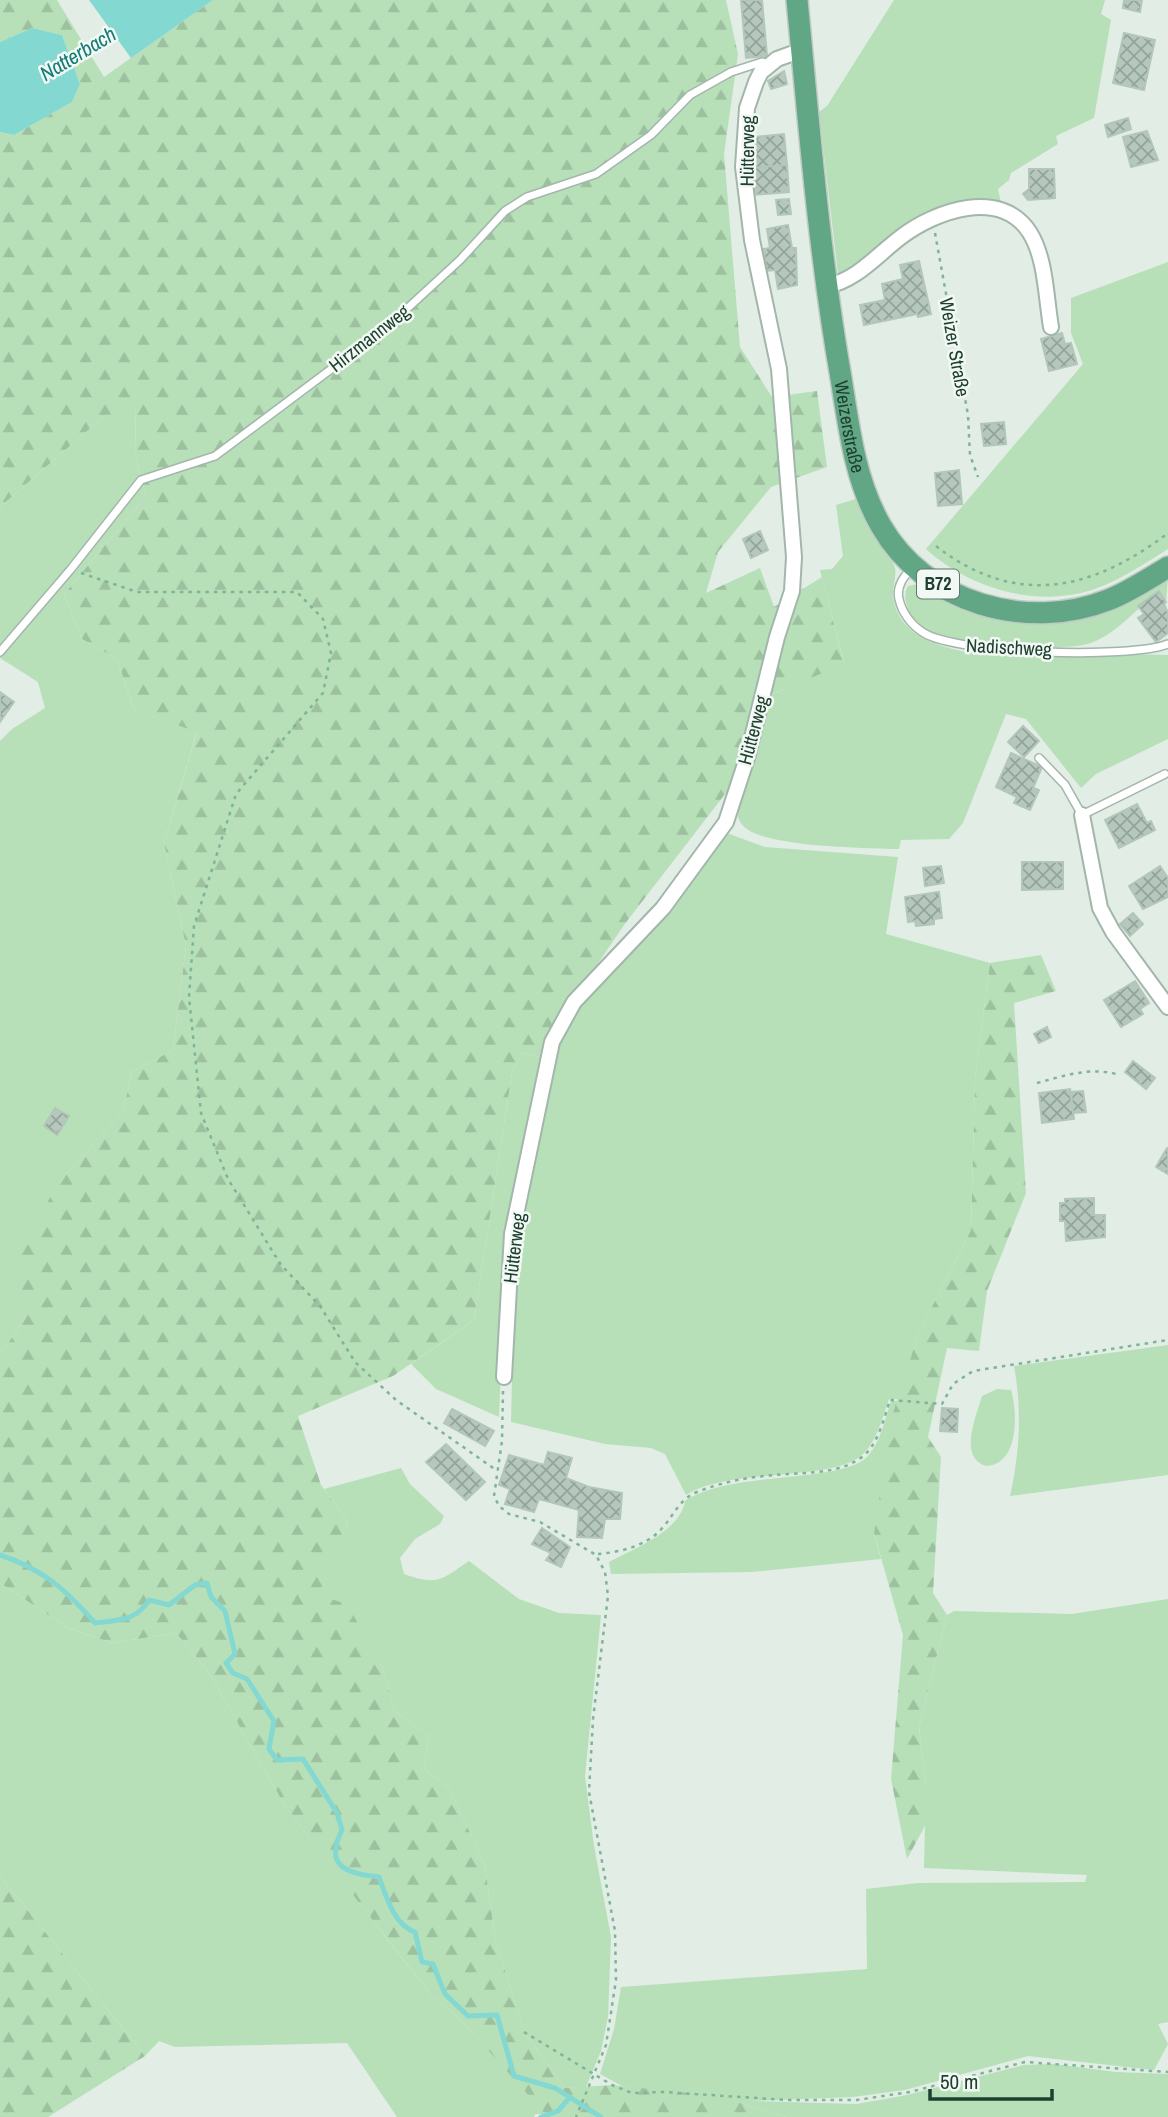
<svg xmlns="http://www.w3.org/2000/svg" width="1168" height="2117" font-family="'Archivo Narrow',sans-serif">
  <defs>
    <pattern id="forest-firs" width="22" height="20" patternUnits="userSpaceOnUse" patternTransform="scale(1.75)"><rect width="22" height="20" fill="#b7e0b9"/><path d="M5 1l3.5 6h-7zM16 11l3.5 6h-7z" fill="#9dc19f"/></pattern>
    <pattern id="building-cross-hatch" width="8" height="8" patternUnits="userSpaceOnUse" patternTransform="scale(1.75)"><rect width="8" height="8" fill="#b6c8bd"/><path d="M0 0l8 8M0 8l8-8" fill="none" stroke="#93a49a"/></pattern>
  </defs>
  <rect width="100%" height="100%" fill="#e1ede5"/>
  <g fill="#b7e0b9">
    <path d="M894,0H1105L1101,14L1111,20L1094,118L1056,136L1058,144L1011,173L1009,180L998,189L1002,207L974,201L936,210L843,275L838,274L819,112L827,106Z"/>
    <path d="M1168,262V549C1144,564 1119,581 1092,590C1035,608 969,588 926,549L1083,364L1071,333V298Z"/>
    <path d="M136,404L135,455L146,496L64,594L82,639L117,659L134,710L197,731L164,843L186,946L173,1050L132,1072L123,1111L61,1180L28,1314L0,1355V741L12,729L45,708L38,682L0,658V507L102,418Z"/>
    <path d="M856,499C866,523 882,543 894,565C898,574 892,587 893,597C899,637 938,646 971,653L970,650L1168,655V739L1096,774L1081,788L1026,719L1006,714L963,823L949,839L901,840L899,849C867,848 771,847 747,829C738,823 737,815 736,805L764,698L844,663L820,570L832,569L843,556L836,505Z"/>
    <path d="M1168,577L1166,602L1159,592C1136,608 1118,633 1091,643C1061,653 954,646 927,631C917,625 910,617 907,606C905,599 904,593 908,586L918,584L991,617L1039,623Z"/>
    <path d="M724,832L765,847L898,857L886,934L990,963L975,1078L971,1230L919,1332L898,1399H889C883,1416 877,1440 864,1453C836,1483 732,1466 686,1495L665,1454L651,1448L605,1444L511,1422L515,1255L561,1034L577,1003L649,936Z"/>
    <path d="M523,1053L545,1058L502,1342L499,1417L436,1389L411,1364L474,1320L512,1073Z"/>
    <path d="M1168,1345V1475L1010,1496C1020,1452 1022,1410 1014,1366Z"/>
    <path d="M997,1389L1011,1390C1018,1413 1019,1465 986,1466C958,1457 976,1417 982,1396Z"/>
    <path d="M891,1401H897L874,1533L881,1559L751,1572L611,1574L609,1562C633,1549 680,1532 685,1501C732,1470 842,1484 868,1456C881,1441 885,1419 891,1401Z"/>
    <path d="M401,1468L410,1484L444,1516L440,1524L415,1539L400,1558L404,1574C437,1586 441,1580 469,1561L519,1599L559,1613L601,1615L585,1776L594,1846L611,1937L608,2017L601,2051L586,2087L565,2088L524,2032L495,1938L485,1865L449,1788L424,1769L429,1736L395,1711L381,1663L317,1595L348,1522L324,1489Z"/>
    <path d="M0,1583L68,1628L112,1643L176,1633L208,1671L285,1806L384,1935L431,1995L459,2018L546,2114H535L534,2117H397L347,2043L175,2047L159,2041L145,2056L0,1876Z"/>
    <path d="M1168,1599V2022L1158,2024L1168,2044L1154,2070L1028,2056L905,2090L853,2097L752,2101L857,2104L907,2095L1024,2065L1054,2064L1116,2072L1168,2074V2117H786L734,2101L622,2086L600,2074L614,2029L621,1987L867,1969L866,1889L918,1883L1085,1882L1087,1875L924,1868L926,1786L919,1727L947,1615L954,1611L1072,1614Z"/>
  </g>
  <g fill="url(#forest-firs)">
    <path d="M0,0H57L104,77L213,0H726L738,54L724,154L740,347L772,397L817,391L827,467L771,487L718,552L706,593L760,568L774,607L822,577L844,664L754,702L732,785L624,925L567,1009L545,1058L523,1053L512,1073L474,1320L393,1376L298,1416L321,1485L348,1522L318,1595L347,1604L381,1663L395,1711L429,1736L424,1769L449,1788L485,1865L495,1938L524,2032L565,2088L612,2085L718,2096L786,2117H548L459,2018L431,1995L353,1895L285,1806L208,1671L176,1633L112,1643L68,1628L0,1583V1355L28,1314L13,1258L61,1180L123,1111L132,1072L173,1050L186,946L164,843L197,732L134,710L117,659L82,639L64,594L146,496L135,455L136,405L102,418L0,507V132L14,135L72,102L80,84L62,35L32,28L0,42Z"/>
    <path d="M1041,955L1056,991L1014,1003L1026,1193L987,1291L979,1351L947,1348L928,1437L941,1457L933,1593L947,1615L919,1727L926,1786V1824L907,1859L891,1779L903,1635L874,1533L892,1416L919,1332L971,1230L975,1078L990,963Z"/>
    <path d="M0,1876L145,2056L48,2117H0Z"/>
  </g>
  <g fill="#83d8d2">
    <path d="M89,0H213L131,58Z"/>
    <path d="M32,28L62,35L80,84L72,102L14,135L0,132V42Z"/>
  </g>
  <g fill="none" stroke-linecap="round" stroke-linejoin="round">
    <g stroke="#83d8d2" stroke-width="5">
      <path d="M64,60L120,30"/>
      <path d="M0,1555C43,1569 66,1590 95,1623C119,1620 136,1621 149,1600L169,1605L195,1585L207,1583L211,1597L225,1611L235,1654L226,1663L233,1673L247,1679L274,1721L269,1749L277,1760L303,1759L337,1813L342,1830C323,1868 348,1873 379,1877C386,1896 394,1925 415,1932L422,1962L433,1964L445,1994L468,2016L497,2015L514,2076L555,2088L601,2117"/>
      <path d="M541,2117L558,2111L570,2097"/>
    </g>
  </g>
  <g fill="url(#building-cross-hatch)" stroke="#b2c7ba" stroke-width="2">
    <path d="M741,0H762L767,56L746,58Z"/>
    <path d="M1124,0H1142L1140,12L1123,8Z"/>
    <path d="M1124,33L1155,40L1144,90L1113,83Z"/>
    <path d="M784,71L787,84L771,89L768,81Z"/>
    <path d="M1128,118L1131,129L1108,137L1105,125Z"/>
    <path d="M1147,131L1158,160L1131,167L1123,137Z"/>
    <path d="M784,134L787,165L754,168L755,137Z"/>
    <path d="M787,165L789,192L753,195L751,168Z"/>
    <path d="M1029,169H1054L1055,198L1028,200L1023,194L1029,189Z"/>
    <path d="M789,199L791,214L778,215L776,200Z"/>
    <path d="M788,225L792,248H796L797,285L778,289L775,270L767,271L763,249L770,248L767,229Z"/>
    <path d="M919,261L931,314L918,317L917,314L864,325L860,305L885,300L882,284L903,279L900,265Z"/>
    <path d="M1062,333L1065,344L1071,343L1077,364L1049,371L1041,339Z"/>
    <path d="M1004,422L1006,444L984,446L981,424Z"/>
    <path d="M959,470L962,504L938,506L935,473Z"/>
    <path d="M760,531L768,550L751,558L743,539Z"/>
    <path d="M1159,591L1166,602L1164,604L1168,613V633L1156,642L1138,618L1144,614L1138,606Z"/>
    <path d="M0,692L14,702L0,722Z"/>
    <path d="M1023,726L1039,741L1024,757L1008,742Z"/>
    <path d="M1011,753L1042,767L1033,788L1039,790L1030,810L1014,803L1017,797L996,787Z"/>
    <path d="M1137,804L1147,823L1151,821L1155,830L1119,848L1105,820Z"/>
    <path d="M1022,862H1063V889L1022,890Z"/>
    <path d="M941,866L944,883L925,886L923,868Z"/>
    <path d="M1160,866L1168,878V897L1143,909L1129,886Z"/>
    <path d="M939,892L942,918L934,919V924L916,926L915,921L908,922L905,897Z"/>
    <path d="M1133,913L1143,924L1130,936L1120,924Z"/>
    <path d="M1135,981L1149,1003L1140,1009L1143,1014L1121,1027L1104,1000Z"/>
    <path d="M1047,1027L1051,1037L1039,1043L1034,1034Z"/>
    <path d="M1133,1061L1155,1078L1146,1089L1125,1072Z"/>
    <path d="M1070,1089L1074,1119L1042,1123L1039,1093Z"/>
    <path d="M1083,1091L1086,1112L1073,1113L1071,1092Z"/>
    <path d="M55,1108L69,1116L57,1135L44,1126Z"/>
    <path d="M1167,1148H1168V1174L1156,1167Z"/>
    <path d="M1094,1198V1215H1105V1237L1066,1241L1065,1221H1060V1203H1065V1199Z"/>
    <path d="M942,1408L958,1409L957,1432L940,1431Z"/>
    <path d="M452,1409L494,1431L485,1446L444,1423Z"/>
    <path d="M446,1444L485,1482L466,1500L426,1462Z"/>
    <path d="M548,1452L572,1458L566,1478L589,1487L622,1493L620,1519H605L602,1538L577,1537L579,1510L539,1499L534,1512L505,1504L510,1489L499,1485L509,1455L544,1465Z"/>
    <path d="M542,1528L570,1547L561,1567L546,1560L551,1553L532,1544Z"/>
  </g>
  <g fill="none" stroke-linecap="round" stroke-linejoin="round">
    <defs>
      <g id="lane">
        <path d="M914,568C904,574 896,587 899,599C902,613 912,626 924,633C958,654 1130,659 1168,644"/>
        <path d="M0,652L71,569L141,480L215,456L386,328L460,260L505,211L527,197L596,174L651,135L690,95L731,72L762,62L768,65"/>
        <path d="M1039,758L1065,785L1082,815L1165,774"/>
      </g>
      <g id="street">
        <path d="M827,286C857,280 877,255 901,237C935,211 1001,187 1030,233C1046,259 1046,298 1051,327"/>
        <path d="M1082,815L1100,908L1113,932L1168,1007"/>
        <path d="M504,1377L512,1234L552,1042L574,1002L663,908L726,822L747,758L777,637L792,591L794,557L779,369L752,240L743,167L747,108L756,82L761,72L777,59L802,50"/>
      </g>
      <g id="primary">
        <path id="s1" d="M797,0C809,126 819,253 841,378C849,428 855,481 881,526C925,603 1027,632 1108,600C1129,592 1148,579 1168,567"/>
      </g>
    </defs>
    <use href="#lane" stroke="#a3b6ab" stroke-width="10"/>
    <use href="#street" stroke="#a3b6ab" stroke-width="18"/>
    <use href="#primary" stroke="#c0cac5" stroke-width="24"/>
    <g stroke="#7eb497" stroke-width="2.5" stroke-dasharray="3.5 5" stroke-linecap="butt">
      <path d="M935,233L968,415L970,455L978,477"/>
      <path d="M936,546C1016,608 1092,591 1168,533"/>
      <path d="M81,573L137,592H297L323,619L331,653L323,693L236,794L194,926L189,997L201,1113L228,1179L281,1265L320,1306L355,1362L396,1400L496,1470"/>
      <path d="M1037,1083C1064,1076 1088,1067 1116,1074"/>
      <path d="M503,1391L502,1441L494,1496L499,1506L509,1514L540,1522L596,1555L605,1572L608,1596L593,1719L589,1792L615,1931L616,1980L606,2045L576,2117"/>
      <path d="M598,1554C621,1552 648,1546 664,1526C675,1513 680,1499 697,1492C722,1482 748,1477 775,1475C804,1472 838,1475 862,1457C878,1445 884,1418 890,1400L942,1404L953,1384L973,1371L1168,1340"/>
      <path d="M524,2032L612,2085L632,2093L664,2092L787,2100H857L910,2092L1025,2062L1168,2072"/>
    </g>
    <use href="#lane" stroke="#fff" stroke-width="7"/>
    <use href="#street" stroke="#fff" stroke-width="14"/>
    <use href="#primary" stroke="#61a785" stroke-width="21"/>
  </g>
  <g text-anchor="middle" stroke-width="5" stroke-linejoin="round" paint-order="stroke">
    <rect fill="#f2f9f4" stroke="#5e786b" stroke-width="2" x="917" y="569.5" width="42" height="29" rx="5"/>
    <g font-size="18" font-weight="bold" fill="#1f4030">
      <text x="938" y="590">B72</text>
    </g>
    <g font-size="19" fill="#1f4030" stroke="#f2f9f4">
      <text transform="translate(747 151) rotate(-89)" y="7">Hütterweg</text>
      <text transform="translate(369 338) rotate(-38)" y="7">Hirzmannweg</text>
      <text transform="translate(955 347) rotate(80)" y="7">Weizer Straße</text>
      <text dy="7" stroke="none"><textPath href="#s1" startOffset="430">Weizerstraße</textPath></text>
      <text transform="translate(1009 647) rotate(3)" y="7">Nadischweg</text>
      <text transform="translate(753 730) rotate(-75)" y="7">Hütterweg</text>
      <text transform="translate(514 1248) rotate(-83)" y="7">Hütterweg</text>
    </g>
    <g font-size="21" font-style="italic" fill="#137c76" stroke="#f2f9f4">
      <text transform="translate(78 54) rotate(-31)" y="7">Natterbach</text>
    </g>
  </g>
  <path d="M930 2089v10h122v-10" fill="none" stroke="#1f4030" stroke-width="3.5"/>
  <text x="940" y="2089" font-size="21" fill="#1f4030" stroke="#f2f9f4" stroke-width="5" paint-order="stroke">50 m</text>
</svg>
